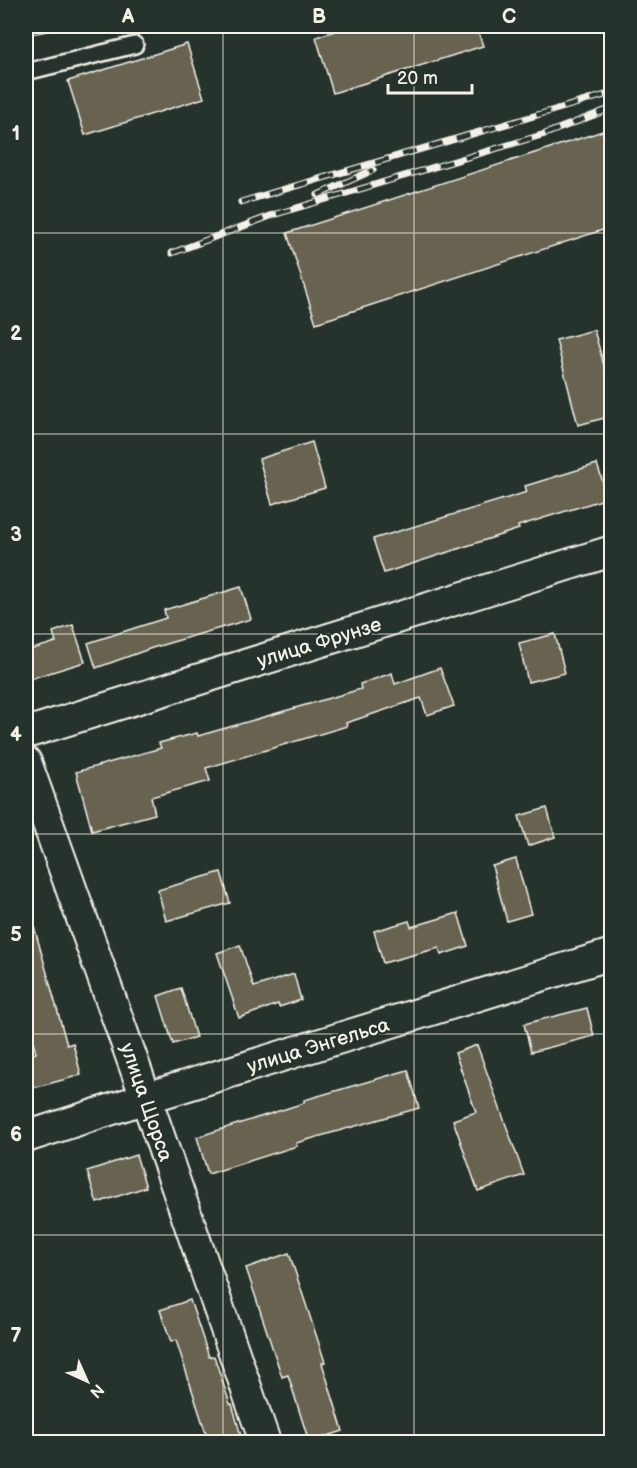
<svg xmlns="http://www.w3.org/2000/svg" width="637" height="1468" font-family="'Balsamiq Sans',sans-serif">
  <rect width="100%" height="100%" fill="#26332d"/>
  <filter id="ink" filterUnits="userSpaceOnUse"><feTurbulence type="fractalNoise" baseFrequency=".0167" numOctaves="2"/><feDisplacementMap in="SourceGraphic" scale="12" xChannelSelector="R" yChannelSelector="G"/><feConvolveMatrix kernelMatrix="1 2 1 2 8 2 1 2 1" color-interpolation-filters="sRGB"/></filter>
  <g filter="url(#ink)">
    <g fill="#686451" stroke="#f4f1e8" stroke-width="1.5">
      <path d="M351,26H476L483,46L333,93L316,37Z"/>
      <path d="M187,44L204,98L85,135L68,81Z"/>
      <path d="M612,128V227L316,323L287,233Z"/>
      <path d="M594,330L612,394V416L578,425L556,340Z"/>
      <path d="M312,442L325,488L272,504L259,459Z"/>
      <path d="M597,464L608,498L518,526L519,529L384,573L373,539L527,492L525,486Z"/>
      <path d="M241,587L251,619L152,648L96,668L88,643L166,618L164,610Z"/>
      <path d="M73,625L85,662L26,680V651L56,642L53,632Z"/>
      <path d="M555,634L565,673L528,682L519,643Z"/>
      <path d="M440,668L454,706L427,715L421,698L346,723L347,726L206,768L210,781L151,797L155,814L92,831L76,772L161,748L159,743L197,733L198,736L361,689L360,684L392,673L395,684Z"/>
      <path d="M547,808L555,837L528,846L519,816Z"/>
      <path d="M516,859L531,914L507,921L492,866Z"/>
      <path d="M221,872L230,903L166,921L158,890Z"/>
      <path d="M458,913L468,946L441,955L439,948L383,963L374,931L409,921L411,927Z"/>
      <path d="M32,919L67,1045L73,1043L81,1075L33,1088L26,1060V1056L36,1053L26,1014V920Z"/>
      <path d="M240,945L254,987L294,974L301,1000L279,1007L278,1004L239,1018L217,953Z"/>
      <path d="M181,988L196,1037L173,1044L158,996Z"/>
      <path d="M587,1008L594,1036L531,1052L524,1024Z"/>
      <path d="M477,1045L524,1175L478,1191L453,1120L476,1112L455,1053Z"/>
      <path d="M408,1070L419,1108L296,1143L297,1146L208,1174L197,1137L304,1103V1100Z"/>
      <path d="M136,1155L146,1187L97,1203L87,1171Z"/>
      <path d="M289,1253L325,1362L322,1363L343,1431L309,1442L288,1375L282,1377L246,1268Z"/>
      <path d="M190,1300L209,1357L214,1356L230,1404H232L243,1443H209L176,1340L171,1342L160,1310Z"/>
    </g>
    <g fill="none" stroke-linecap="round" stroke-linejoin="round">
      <defs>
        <path id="lane" d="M26,72L135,45"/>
        <g id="street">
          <path d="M26,733L612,551"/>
          <path d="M26,762L146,1098L265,1442"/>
          <path d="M26,1137L146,1098L612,954"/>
        </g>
      </defs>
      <use href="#lane" stroke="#f4f1e8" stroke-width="20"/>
      <use href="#street" stroke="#f4f1e8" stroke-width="34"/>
      <use href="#lane" stroke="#26332d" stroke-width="15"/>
      <use href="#street" stroke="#26332d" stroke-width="30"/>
      <defs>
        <g id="rail">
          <path d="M26,32L59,26"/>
          <path d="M318,195L373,170"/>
          <path d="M241,202L612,93"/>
          <path d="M172,253L273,215L545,134L612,108"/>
        </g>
      </defs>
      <use href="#rail" stroke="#f4f1e8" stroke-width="7"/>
      <use href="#rail" stroke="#26332d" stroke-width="4.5" stroke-dasharray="14" stroke-linecap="butt"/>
    </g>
  </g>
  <path fill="none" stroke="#f4f1e8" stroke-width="1.5" stroke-opacity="0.55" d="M223,26V1442M414,26V1442M26,233H612M26,434H612M26,634H612M26,834H612M26,1034H612M26,1235H612"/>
  <g text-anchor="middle" stroke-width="4.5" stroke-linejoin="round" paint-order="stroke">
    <g font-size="20" fill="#f4f1e8" stroke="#26332d">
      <text transform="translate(319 642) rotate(-17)" y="7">улица Фрунзе</text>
      <text transform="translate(318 1045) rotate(-17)" y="7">улица Энгельса</text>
      <text transform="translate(147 1102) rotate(71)" y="7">улица Щорса</text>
    </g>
  </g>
  <rect width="637" height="1468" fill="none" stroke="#26332d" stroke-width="66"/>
  <g transform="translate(87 1381) rotate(135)" stroke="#26332d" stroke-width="4.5" paint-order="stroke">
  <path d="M0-4.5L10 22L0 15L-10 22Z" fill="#f4f1e8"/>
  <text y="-9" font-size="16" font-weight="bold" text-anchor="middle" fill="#f4f1e8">N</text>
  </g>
  <path d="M388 84v9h84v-9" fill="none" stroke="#f4f1e8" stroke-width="3"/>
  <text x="397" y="84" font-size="18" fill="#f4f1e8" stroke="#26332d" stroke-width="4.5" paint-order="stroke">20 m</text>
  <rect x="33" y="33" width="571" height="1402" fill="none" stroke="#f4f1e8" stroke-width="2"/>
  <g font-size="20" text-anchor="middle" font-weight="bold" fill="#f4f1e8">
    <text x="128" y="23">A</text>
    <text x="319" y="23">B</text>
    <text x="509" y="23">C</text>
    <text x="16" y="140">1</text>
    <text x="16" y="340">2</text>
    <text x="16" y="541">3</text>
    <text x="16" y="741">4</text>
    <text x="16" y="941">5</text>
    <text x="16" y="1141">6</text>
    <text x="16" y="1342">7</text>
  </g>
</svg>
